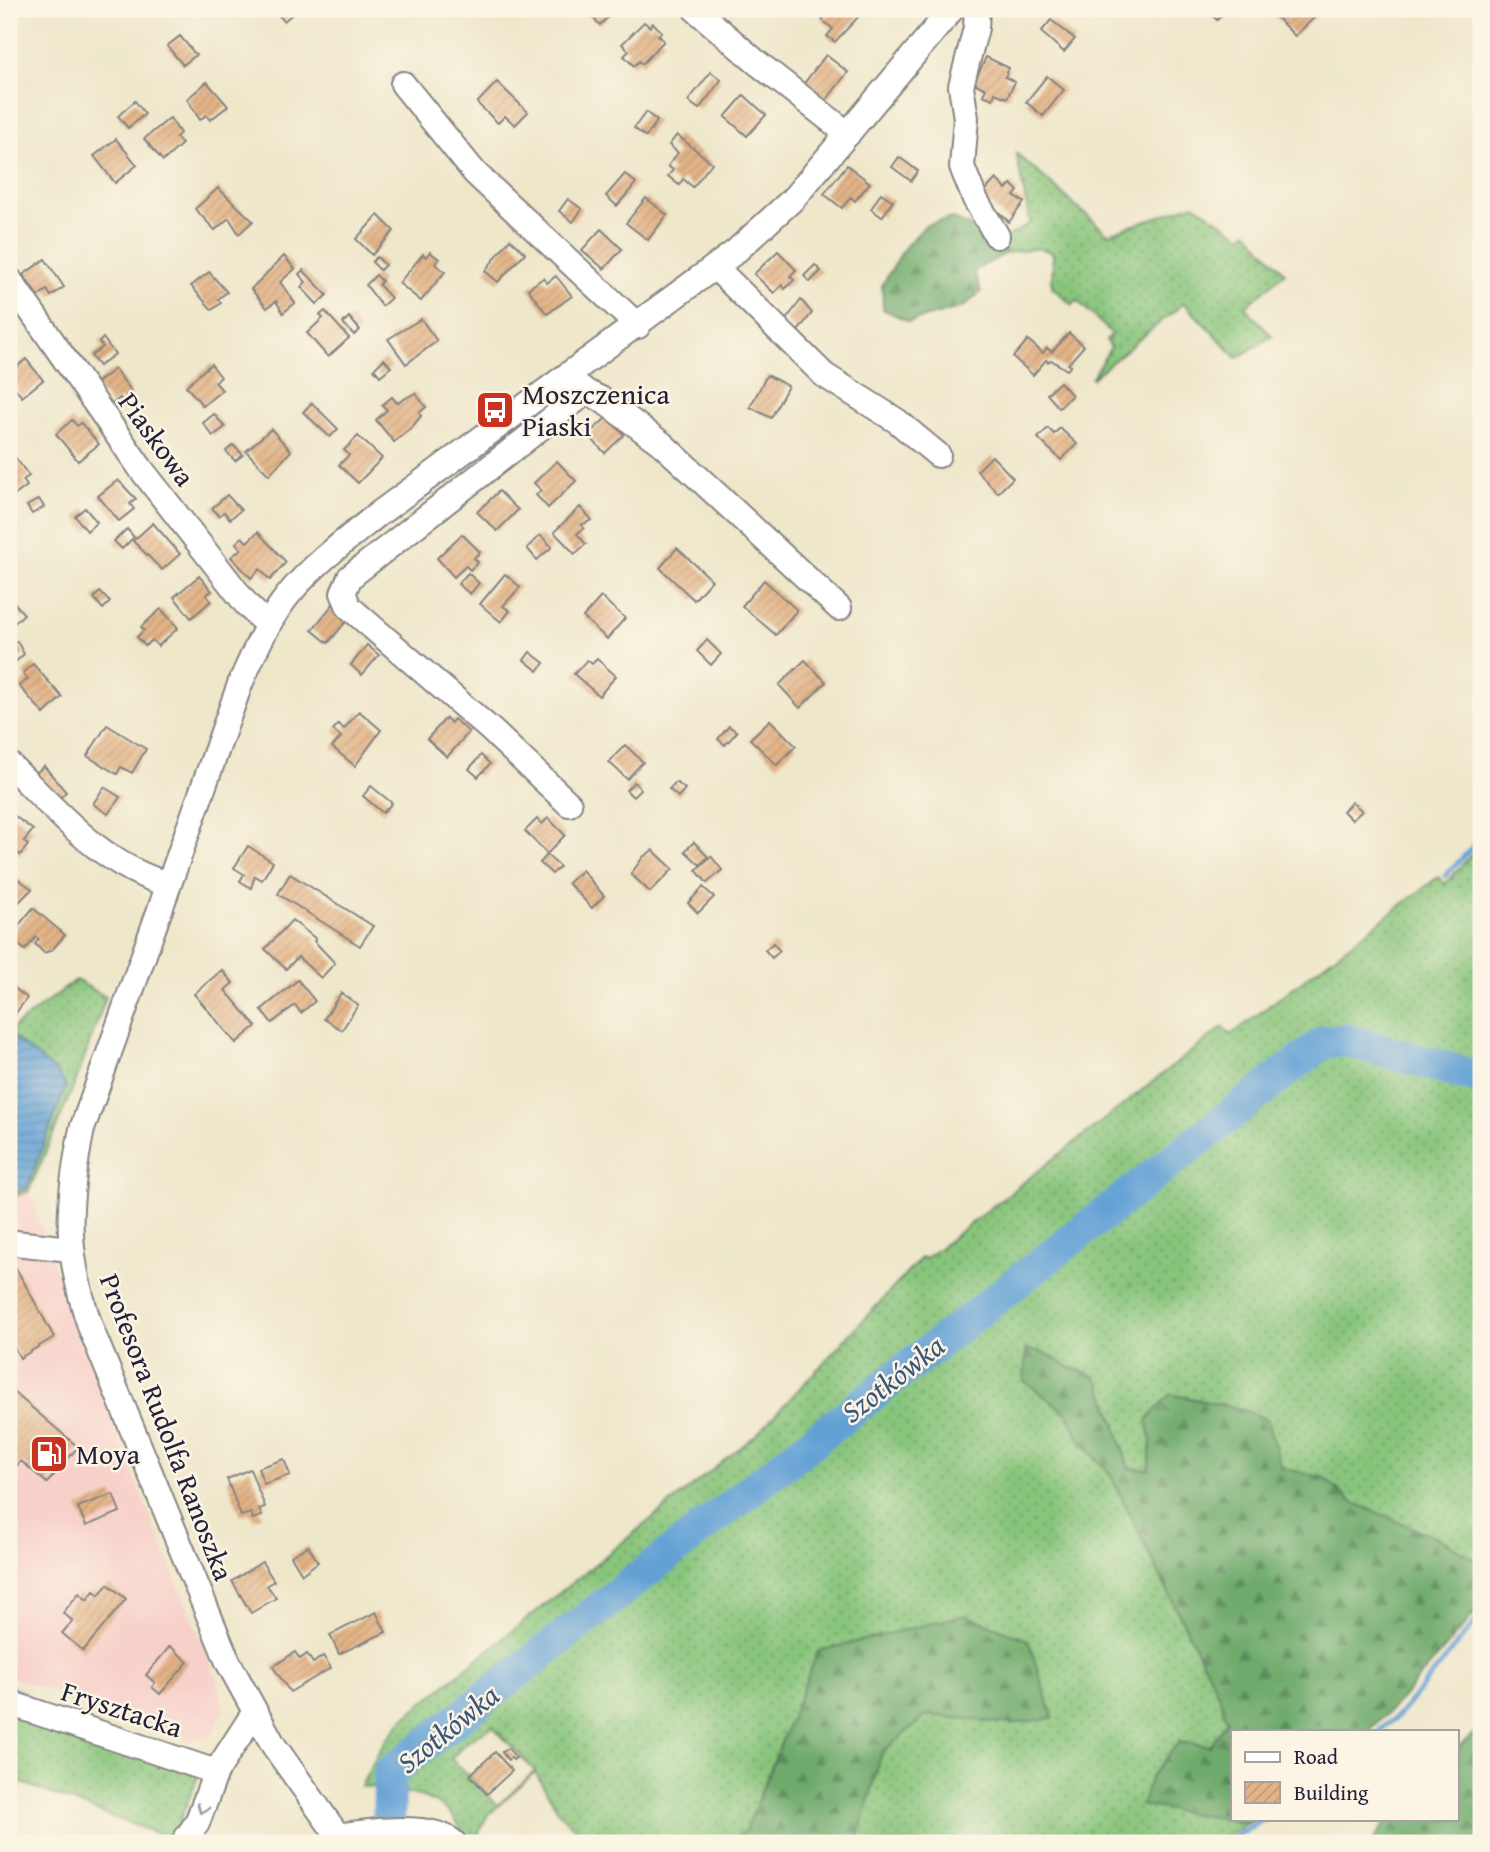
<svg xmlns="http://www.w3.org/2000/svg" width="1490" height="1852" font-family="'Gentium Book Plus',serif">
  <defs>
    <pattern id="grass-dots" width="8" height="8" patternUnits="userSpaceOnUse" patternTransform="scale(1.75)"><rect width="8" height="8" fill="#88c57c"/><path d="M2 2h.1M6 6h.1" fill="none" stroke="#6fa067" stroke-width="1.8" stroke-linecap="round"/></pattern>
    <pattern id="forest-firs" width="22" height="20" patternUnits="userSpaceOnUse" patternTransform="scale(1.75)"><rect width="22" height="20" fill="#6eaa6c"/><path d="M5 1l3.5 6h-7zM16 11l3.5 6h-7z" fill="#5a8a5a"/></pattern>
    <pattern id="water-rules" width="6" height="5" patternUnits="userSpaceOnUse" patternTransform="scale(1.75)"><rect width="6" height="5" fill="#63a1d5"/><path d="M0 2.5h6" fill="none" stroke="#5183ae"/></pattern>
    <pattern id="building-hatch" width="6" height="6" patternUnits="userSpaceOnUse" patternTransform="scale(1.75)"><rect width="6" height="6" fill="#e3b386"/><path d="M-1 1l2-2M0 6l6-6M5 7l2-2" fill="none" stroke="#c29a75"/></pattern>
  </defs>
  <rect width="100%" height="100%" fill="#fcf5e5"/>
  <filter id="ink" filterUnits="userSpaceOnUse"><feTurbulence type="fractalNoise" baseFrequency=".0143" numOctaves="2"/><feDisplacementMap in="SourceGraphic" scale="14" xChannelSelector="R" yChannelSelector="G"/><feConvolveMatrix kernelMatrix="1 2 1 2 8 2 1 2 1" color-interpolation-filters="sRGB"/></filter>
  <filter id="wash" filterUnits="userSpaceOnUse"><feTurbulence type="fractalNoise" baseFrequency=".00686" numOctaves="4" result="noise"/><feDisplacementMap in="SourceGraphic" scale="28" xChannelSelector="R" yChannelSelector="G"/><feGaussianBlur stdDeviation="1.57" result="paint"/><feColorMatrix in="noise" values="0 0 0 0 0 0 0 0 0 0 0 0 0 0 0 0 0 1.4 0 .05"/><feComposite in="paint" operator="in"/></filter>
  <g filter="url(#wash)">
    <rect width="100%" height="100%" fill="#eee7ca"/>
    <path fill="#f7d0c9" d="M29,1191L90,1368L218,1682L224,1709L212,1735L189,1740L85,1701L9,1677V1199Z"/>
    <g fill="url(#grass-dots)" stroke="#55745c" stroke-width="2" fill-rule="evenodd">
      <path d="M1016,153L1108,234L1194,204L1242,236L1247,231L1285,273L1245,307L1272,336L1237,358L1184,303L1091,379L1111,347L1106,340L1112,334L1077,300L1072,305L1052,287L1053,253L1039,248L1006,253L1000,242L1030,223Z"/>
      <path d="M1481,844V1600L1233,1731V1819H1255L1215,1843H590L560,1814L535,1772L487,1816L474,1843H466C453,1792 405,1793 361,1786L385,1741L404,1718L757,1434L922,1257L925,1259L1223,1027L1231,1035L1438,877L1445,884ZM492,1726L535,1771L498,1805L451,1759L465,1744Z"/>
      <path d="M76,980L106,997L76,1081L29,1191L9,1199V1031Z"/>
      <path d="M9,1710L199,1774L175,1832L169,1838L9,1778Z"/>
    </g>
    <g fill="url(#forest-firs)" stroke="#486654" stroke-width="2">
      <path d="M951,218L991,235L1006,253L974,271L981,292L963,307L909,322L883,309L882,285L905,247L926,225Z"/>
      <path d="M1026,1350C1055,1352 1047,1357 1069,1367C1077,1371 1088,1372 1095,1377C1105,1386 1123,1451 1129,1468L1149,1470L1151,1439L1147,1420L1170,1394L1242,1409L1266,1419L1282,1468L1325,1478L1350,1501L1446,1542L1481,1564V1606L1395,1706L1368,1731H1233V1819H1255L1248,1823L1141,1805L1151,1777L1179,1742L1210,1746L1227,1721L1217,1691L1109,1472L1080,1441L1068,1414L1024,1381Z"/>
      <path d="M965,1615L1028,1640L1053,1718L1010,1724L927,1715L882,1752L857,1843H728L746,1830L818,1651Z"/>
      <path d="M1481,1726V1843H1372L1387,1819H1457V1749Z"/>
    </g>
    <path fill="url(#water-rules)" stroke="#426288" stroke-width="2" d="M9,1034L57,1072L66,1086L27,1188L9,1194Z"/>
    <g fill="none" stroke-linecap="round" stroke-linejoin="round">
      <g stroke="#63a1d5" stroke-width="5">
        <path d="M1445,876L1481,838"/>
        <path d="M9,1687L28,1697"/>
        <path d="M1379,1731L1400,1714L1481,1615"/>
        <path d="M1224,1843L1264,1819"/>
      </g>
      <path stroke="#63a1d5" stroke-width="33" d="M388,1843L390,1772L1324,1042L1345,1040L1481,1078"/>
    </g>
    <g id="blocks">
      <g fill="url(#building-hatch)">
        <path d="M277,9H298L284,21L275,11Z"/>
        <path d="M584,9H616L600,25Z"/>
        <path d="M832,9H849L858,17L835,42L827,36L833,29L822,20Z"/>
        <path d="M1210,9H1228L1217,20L1208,11Z"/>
        <path d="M1279,9H1315L1319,13L1295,36L1273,14Z"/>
        <path d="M1051,20L1075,39L1064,52L1041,32Z"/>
        <path d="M644,22L650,27L653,23L662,32L658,35L664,41L642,64L639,61L634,66L624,56L629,51L622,44Z"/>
        <path d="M180,36L196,55L183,65L167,46Z"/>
        <path d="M826,55L848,72L824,103L802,86Z"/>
        <path d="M986,57L1009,68L1005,77L1015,82L1007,98L995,93L993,99L983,95L986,89L974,83Z"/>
        <path d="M711,72L721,80L699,109L688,101Z"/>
        <path d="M1047,76L1064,90L1043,116L1026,102Z"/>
        <path d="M207,82L228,106L210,120L206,115L200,120L187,99Z"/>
        <path d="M497,82L528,112L515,125L505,116L498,123L477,103Z"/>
        <path d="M744,95L766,115L747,136L725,117Z"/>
        <path d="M135,101L145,114L128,128L118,116Z"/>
        <path d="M646,112L657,121L646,137L634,128Z"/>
        <path d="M170,118L180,133L176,137L182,144L163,161L144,139Z"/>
        <path d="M677,135L712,163L693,187L683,179L679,185L668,176L673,170L668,166L678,153L669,145Z"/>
        <path d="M116,139L137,165L115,183L94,156Z"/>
        <path d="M899,157L918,171L911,181L892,167Z"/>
        <path d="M847,165L870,183L855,201L851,197L842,208L824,194Z"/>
        <path d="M625,174L636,183L617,206L606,196Z"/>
        <path d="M996,179L1006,189L1011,184L1018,191L1014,196L1024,202L1009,222L981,195Z"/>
        <path d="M218,188L253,221L239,234L229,218L215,230L195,209Z"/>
        <path d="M881,193L893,201L882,217L871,209Z"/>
        <path d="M646,198L667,215L648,240L626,223Z"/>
        <path d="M568,199L582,209L573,222L559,211Z"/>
        <path d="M378,215L394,231L372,255L356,239Z"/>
        <path d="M601,229L622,249L604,269L582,250Z"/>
        <path d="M510,239L525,253L498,282L485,271Z"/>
        <path d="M778,251L796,270L790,276L794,280L785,289L782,285L774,293L754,274Z"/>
        <path d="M430,252L439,259L435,264L445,272L421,301L399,283L423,254L426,257Z"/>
        <path d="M284,256L295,269L280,282L295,303L283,313L276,301L267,308L251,289Z"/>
        <path d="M377,257L385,265L380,270L372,262Z"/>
        <path d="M45,259L64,287L51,296L47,290L38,296L23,275Z"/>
        <path d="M815,265L821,271L810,282L804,276Z"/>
        <path d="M303,270L327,295L317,304L301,287L306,282L299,274Z"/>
        <path d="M209,272L227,292L218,299L221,303L212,310L191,286Z"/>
        <path d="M376,275L382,281L379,285L391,298L382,306L366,285Z"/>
        <path d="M556,276L572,296L547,314L528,289L543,278L547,283Z"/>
        <path d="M801,300L812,313L798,331L785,321Z"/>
        <path d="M325,311L349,338L328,357L307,333L323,318L320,315Z"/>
        <path d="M349,317L360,330L354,335L343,323Z"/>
        <path d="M421,319L437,341L406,364L388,339Z"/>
        <path d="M1069,333L1084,346L1068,364L1071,366L1067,370L1051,360L1048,362L1046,360L1033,375L1013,357L1028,340L1043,353L1047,348L1052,352Z"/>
        <path d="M103,338L115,354L99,366L91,356L103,347L99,342Z"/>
        <path d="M26,359L43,380L22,397L9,381V373Z"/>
        <path d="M384,359L391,367L380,376L374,369Z"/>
        <path d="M211,364L221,377L215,382L222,390L203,406L186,386Z"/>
        <path d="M115,369L131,391L127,394L130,398L124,403L120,398L111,405L95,384Z"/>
        <path d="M767,375L788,386L771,418L750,407Z"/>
        <path d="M1060,382L1072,395L1059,408L1047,394Z"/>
        <path d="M415,393L426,407L419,413L421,416L412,427L394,442L376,420L387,410L382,405L392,397L397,403Z"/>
        <path d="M312,403L338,429L330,437L303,412Z"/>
        <path d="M214,414L225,427L213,436L203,423Z"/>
        <path d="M607,417L624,435L605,453L588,435Z"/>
        <path d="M72,420L77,426L81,423L99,444L78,461L56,434Z"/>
        <path d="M1048,428L1054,434L1060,428L1077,444L1061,460L1038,438Z"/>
        <path d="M271,429L291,451L269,475L246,451Z"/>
        <path d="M358,436L382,458L358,483L339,465L349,455L344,450Z"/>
        <path d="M233,445L243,455L235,461L226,451Z"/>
        <path d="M12,453L29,476L23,480L27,486L11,498L9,456Z"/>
        <path d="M992,456L1013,478L998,493L977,471Z"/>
        <path d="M557,461L576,481L548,508L536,495L541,490L534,483Z"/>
        <path d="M118,480L136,499L130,504L134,509L119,521L98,496Z"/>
        <path d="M499,491L518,510L497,531L477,512Z"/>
        <path d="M227,495L241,510L230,519L224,512L219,516L212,508Z"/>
        <path d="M39,499L44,507L32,514L27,506Z"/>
        <path d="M580,507L592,520L581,525L584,528L577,534L586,544L575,554L554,532Z"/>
        <path d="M85,508L97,522L87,531L75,516Z"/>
        <path d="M153,523L180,554L162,570L133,541Z"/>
        <path d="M127,529L134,537L122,549L114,541Z"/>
        <path d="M258,532L286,562L270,580L260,569L251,578L231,557L241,549L236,543L242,537L247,542Z"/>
        <path d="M462,534L480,552L474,558L478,562L470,570L466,566L454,577L437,558Z"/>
        <path d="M540,535L552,547L537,560L527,548Z"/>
        <path d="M677,548L712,580L694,600L660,568Z"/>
        <path d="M468,573L479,583L470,594L458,584Z"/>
        <path d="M505,574L520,587L503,606L510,611L501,622L480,604Z"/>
        <path d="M199,576L212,591L206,595L211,601L191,618L174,597Z"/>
        <path d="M764,580L797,610L776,635L742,606Z"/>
        <path d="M100,592L110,602L103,609L94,598Z"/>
        <path d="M9,597L24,614L10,627L9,625Z"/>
        <path d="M601,597L625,618L607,639L583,617Z"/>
        <path d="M333,604L349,618L328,643L312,630Z"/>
        <path d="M161,609L178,628L158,646L152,640L145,646L137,637L144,630L141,627Z"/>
        <path d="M707,640L721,654L711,665L697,651Z"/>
        <path d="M17,641L24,654L9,668V648Z"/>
        <path d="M367,645L379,655L362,675L351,665Z"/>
        <path d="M530,652L544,663L538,671L524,660Z"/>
        <path d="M597,659L616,676L599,696L574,674L587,660L592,664Z"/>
        <path d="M805,660L826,682L800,708L779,685Z"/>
        <path d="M33,664L62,697L44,714L19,686L28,679L23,673Z"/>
        <path d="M359,711L381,730L355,766L332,747L341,737L333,730L338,724L344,729Z"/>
        <path d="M446,718L451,723L454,719L469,732L447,757L427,739Z"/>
        <path d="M770,720L796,746L777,765L750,739Z"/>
        <path d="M107,725L146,749L132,773L121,767L117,774L87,756Z"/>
        <path d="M729,726L737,732L725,745L718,739Z"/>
        <path d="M625,745L643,762L627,779L609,762Z"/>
        <path d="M481,755L490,764L478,777L469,769Z"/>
        <path d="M44,766L66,792L57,800L35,774Z"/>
        <path d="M634,782L641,789L633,797L626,790Z"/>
        <path d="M676,782L685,789L678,797L669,789Z"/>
        <path d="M371,786L392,803L383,813L363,796Z"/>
        <path d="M104,787L120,797L108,814L93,804Z"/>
        <path d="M1352,802L1362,811L1352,820L1343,811Z"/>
        <path d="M12,814L33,830L24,841L28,845L20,855L9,845V818Z"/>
        <path d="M548,818L565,835L547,854L525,831L537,819L542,824Z"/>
        <path d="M694,842L708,857L700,865L685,851Z"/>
        <path d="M248,846L273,862L262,880L255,876L251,888L240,881L244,874L234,868Z"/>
        <path d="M653,850L673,869L650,892L631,874L643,857Z"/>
        <path d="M547,855L560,867L552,874L540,863Z"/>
        <path d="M711,856L722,870L707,883L696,870Z"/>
        <path d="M582,870L604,896L592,908L568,883Z"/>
        <path d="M9,872L32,889L17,904L9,898Z"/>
        <path d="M290,874L373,926L360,946L278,894Z"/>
        <path d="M703,887L714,897L698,913L688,903Z"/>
        <path d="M33,908L65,935L52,950L44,953L35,944L39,939L36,937L25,950L9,937Z"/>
        <path d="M292,920L316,939L314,941L335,963L321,978L298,957L286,969L265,949Z"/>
        <path d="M773,943L780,951L772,958L765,950Z"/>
        <path d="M222,970L233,983L225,990L256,1026L236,1043L194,994Z"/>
        <path d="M298,980L315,1001L301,1013L295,1005L272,1023L261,1010Z"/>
        <path d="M9,984L27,998L9,1022Z"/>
        <path d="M341,993L358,1005L342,1030L324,1019Z"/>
        <path d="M16,1268L54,1337L20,1358L9,1338V1272Z"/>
        <path d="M9,1388L78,1447L47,1483L21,1461L9,1475Z"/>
        <path d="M284,1459L290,1475L264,1484L258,1468Z"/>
        <path d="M250,1469L265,1507L259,1509L262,1516L253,1519L251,1513L241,1516L227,1479Z"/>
        <path d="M113,1494L120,1512L86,1526L78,1507Z"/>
        <path d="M308,1546L318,1562L302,1574L291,1556Z"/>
        <path d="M262,1562L274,1581L267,1585L276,1598L251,1613L232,1581Z"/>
        <path d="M108,1584L126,1599L83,1651L62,1633L73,1621L63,1613L79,1593L87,1600L94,1591L99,1595Z"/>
        <path d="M376,1612L386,1632L339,1654L330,1635Z"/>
        <path d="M170,1646L188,1662L160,1694L152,1687L155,1683L146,1675Z"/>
        <path d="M295,1652L300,1659L307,1654L313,1663L323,1656L331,1668L290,1692L273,1667Z"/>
        <path d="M508,1748L516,1758L513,1760L511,1757L508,1760L502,1752Z"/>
        <path d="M495,1752L512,1771L487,1794L470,1775Z"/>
      </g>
    </g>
  </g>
  <g filter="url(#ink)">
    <use href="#blocks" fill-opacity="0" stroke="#888482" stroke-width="2"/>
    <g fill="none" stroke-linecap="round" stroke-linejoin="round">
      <defs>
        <g id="minor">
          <path d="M695,9L755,61L848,134"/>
          <path d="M977,9L976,28L961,86L966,118L962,167L975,199L997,236"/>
          <path d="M403,84L475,173L638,326"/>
          <path d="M715,267L824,375L897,421L938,455"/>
          <path d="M9,279L141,469L247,605L268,626"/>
          <path d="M567,377L586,392L350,577L343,593L349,607L491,730L569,804"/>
          <path d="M586,392L601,399L662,444L839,608"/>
          <path d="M9,764C56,810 102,866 168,884"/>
          <path d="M9,1245L15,1243L71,1249"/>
          <path d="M9,1703L216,1772"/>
          <path d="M337,1836C366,1832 432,1822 454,1843"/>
          <path d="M183,1843L197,1823L216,1772L254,1713"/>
          <path d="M343,1843L274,1746L228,1662L91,1329C65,1253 66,1207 82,1129L240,684C254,653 267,621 289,594C314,564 346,540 377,515L735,252L793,199L952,9"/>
        </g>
      </defs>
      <use href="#minor" stroke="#888482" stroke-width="28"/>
      <use href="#minor" stroke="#fff" stroke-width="24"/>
    </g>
    <defs><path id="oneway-chevron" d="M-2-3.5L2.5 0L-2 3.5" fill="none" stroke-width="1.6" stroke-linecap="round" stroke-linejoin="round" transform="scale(1.75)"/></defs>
    <use stroke="#9c9ca7" href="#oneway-chevron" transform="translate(202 1809) rotate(111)"/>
  </g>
  <defs>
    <symbol id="bus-square" viewBox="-11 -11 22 22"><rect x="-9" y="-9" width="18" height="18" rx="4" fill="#c8321e" stroke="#fcf5e5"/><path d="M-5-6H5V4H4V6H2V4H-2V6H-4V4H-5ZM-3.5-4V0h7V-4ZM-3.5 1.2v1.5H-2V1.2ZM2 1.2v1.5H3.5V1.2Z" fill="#fff"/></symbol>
    <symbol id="fuel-square" viewBox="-11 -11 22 22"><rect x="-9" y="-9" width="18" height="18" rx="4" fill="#c8321e" stroke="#fcf5e5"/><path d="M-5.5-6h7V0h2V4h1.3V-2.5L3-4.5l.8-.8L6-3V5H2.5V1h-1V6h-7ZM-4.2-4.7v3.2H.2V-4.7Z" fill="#fff"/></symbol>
  </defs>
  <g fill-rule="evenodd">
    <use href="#bus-square" x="473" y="388" width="44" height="44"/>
    <use href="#fuel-square" x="27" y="1432" width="44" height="44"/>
  </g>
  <g text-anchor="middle" stroke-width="5" stroke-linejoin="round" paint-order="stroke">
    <g font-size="28" fill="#22223b" stroke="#fcf5e5" text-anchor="start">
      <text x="522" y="404">Moszczenica<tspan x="522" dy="32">Piaski</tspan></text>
      <text x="76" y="1464">Moya</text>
    </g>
    <g font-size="28" fill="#22223b" stroke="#fcf5e5">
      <text transform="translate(157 439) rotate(54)" y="10">Piaskowa</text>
      <text transform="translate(167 1427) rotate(69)" y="10">Profesora Rudolfa Ranoszka</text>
      <text transform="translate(122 1709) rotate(18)" y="10">Frysztacka</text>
    </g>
    <g font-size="30" font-style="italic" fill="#3c5579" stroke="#fcf5e5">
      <text transform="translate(893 1379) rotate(-38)" y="10">Szotkówka</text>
      <text transform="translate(448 1729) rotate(-39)" y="10">Szotkówka</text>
    </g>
  </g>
  <rect width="1490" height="1852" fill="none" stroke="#fcf5e5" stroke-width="35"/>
  <rect x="1231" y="1730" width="228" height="91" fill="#fcf5e5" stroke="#a5a1a1" stroke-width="2"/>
  <rect x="1245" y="1752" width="35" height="10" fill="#ffffff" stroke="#a5a1a1" stroke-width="2"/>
  <text x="1294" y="1764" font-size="21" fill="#22223b">Road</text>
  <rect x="1245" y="1782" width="35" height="21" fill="url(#building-hatch)" stroke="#a5a1a1" stroke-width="2"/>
  <text x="1294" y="1800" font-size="21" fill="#22223b">Building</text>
</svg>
